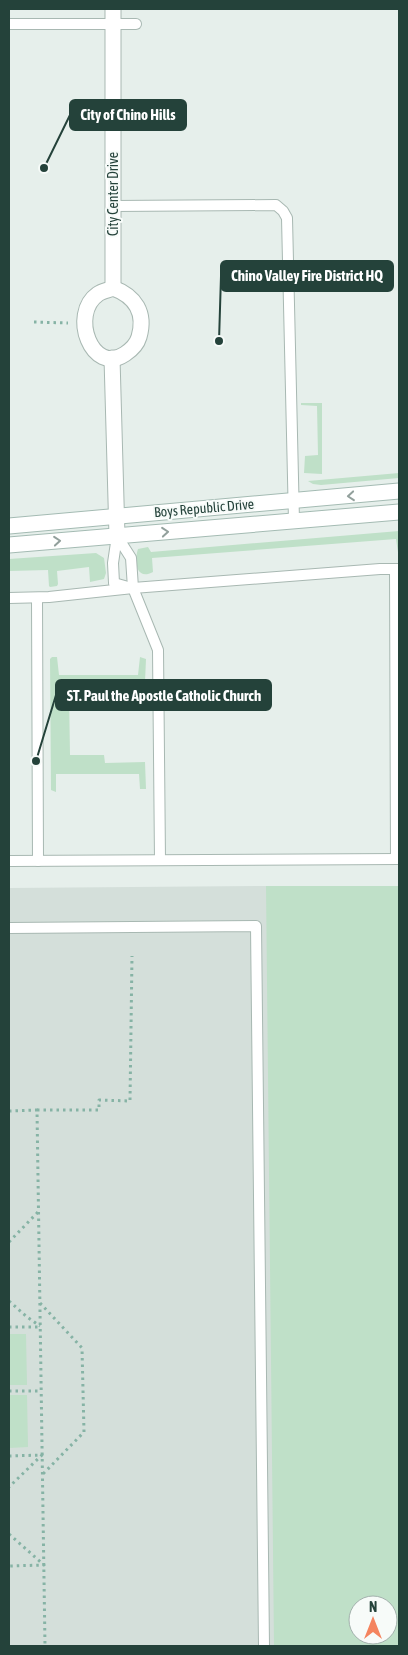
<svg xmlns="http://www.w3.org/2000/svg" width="408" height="1655" font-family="'Asap Condensed',sans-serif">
  <rect width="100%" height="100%" fill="#e6efeb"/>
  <path fill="#d4dfda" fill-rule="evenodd" d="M266,886H382L399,1646H9V888ZM358,1605H388V1635H358Z"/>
  <g fill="#bfe0c8" fill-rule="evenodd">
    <path d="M301,403H322V474L304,473L305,456L318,455L317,406L301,405Z"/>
    <path d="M399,473V478L321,485L313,484L308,481Z"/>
    <path d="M399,531V559L396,539L152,558L153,572C136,581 134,561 138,549L148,547L151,552Z"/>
    <path d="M96,553L104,558L106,573L104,579L90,582L89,567L57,571L58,584L57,586L50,587L49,586L48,570L9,571V559Z"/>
    <path d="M52,657H57L59,675H138L140,657L146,659L145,682H107L106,691L69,692L70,755H104L105,763L145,762L146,789H140L139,774H56V792L51,790L50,659Z"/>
    <path d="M266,886H399V1646H274ZM358,1605H388V1635H358Z"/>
    <path d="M9,1334H26L27,1385H9Z"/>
    <path d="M9,1395H27L28,1447L9,1448Z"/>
  </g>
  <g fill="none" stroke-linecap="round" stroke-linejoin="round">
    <defs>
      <g id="lane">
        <path d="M9,24H136"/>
        <path d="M113,206L276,205L283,211L287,218L294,521"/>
        <path d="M117,536L131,558L133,588L158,650L160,860"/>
        <path d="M117,536L113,563L114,583L128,587"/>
        <path d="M395,569L396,859"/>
        <path d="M9,598L49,597L133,588L380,569H399"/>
        <path d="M37,598L38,861"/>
        <path d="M9,861L399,859"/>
        <path d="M9,928L256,926L264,1646"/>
      </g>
      <g id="street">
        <path d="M113,288V9"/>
        <path d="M113,288C135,296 146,313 139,337C137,344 131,350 125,354C92,376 69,314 98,294C102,291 109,290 113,288Z"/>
        <path d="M112,358L117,536"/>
      </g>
      <g id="secondary">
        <path d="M9,526L399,491"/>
        <path d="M9,545L399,512"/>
      </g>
    </defs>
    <use href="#lane" stroke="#a8b8b2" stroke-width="12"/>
    <use href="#street" stroke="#a8b8b2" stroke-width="17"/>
    <use href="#secondary" stroke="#a4bbb3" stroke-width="17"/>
    <g stroke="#86b3a5" stroke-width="3" stroke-dasharray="2.5 4" stroke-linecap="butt">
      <path d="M34,322L68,323"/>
      <path d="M37,1110H99V1100L130,1101L132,956"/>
      <path d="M9,1111L37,1110L45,1646"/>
      <path d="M9,1242L38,1212"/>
      <path d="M9,1301L27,1317L40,1326"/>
      <path d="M40,1303L82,1348L84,1432L42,1475"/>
      <path d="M9,1327H38"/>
      <path d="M9,1391H41"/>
      <path d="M9,1456L42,1455L9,1487"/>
      <path d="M9,1534L44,1565L9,1566"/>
    </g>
    <use href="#lane" stroke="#fff" stroke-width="10"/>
    <use href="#street" stroke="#fff" stroke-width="15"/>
    <use href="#secondary" stroke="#fff" stroke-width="15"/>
  </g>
  <defs><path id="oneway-chevron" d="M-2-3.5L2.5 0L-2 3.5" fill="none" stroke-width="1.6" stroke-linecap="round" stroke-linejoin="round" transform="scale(1.25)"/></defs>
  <g stroke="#92a09c">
    <use href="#oneway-chevron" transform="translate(351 496) rotate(175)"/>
    <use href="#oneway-chevron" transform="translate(165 532) rotate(-5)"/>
    <use href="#oneway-chevron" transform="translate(57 541) rotate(-5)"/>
  </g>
  <g text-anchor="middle" stroke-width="4" stroke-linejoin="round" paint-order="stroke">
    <g font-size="14" fill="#24423a" stroke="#f7fbf9">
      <text transform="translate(113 194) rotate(-90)" y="5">City Center Drive</text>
      <text transform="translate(204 508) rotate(-5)" y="5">Boys Republic Drive</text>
    </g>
  </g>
  <path fill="none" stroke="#24423a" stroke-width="2" d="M44 168L70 115M219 341L221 276M36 761L56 695"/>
  <g fill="#24423a" stroke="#f7fbf9" stroke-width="2">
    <circle cx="44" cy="168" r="5"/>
    <circle cx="219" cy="341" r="5"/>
    <circle cx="36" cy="761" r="5"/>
  </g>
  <g fill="#24423a" stroke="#24423a" stroke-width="2">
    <rect x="70" y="100" width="116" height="30" rx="5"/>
    <rect x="221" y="261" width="172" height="30" rx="5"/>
    <rect x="56" y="680" width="215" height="30" rx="5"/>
  </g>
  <g font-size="15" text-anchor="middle" font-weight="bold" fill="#fff">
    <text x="128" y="120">City of Chino Hills</text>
    <text x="307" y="281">Chino Valley Fire District HQ</text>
    <text x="164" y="701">ST. Paul the Apostle Catholic Church</text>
  </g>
  <rect width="408" height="1655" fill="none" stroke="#24423a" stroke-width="20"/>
  <g transform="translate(373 1620)"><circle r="24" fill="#f7fbf9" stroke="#a3b1ad"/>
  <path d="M0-4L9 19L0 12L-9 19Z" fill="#f4845f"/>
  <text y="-8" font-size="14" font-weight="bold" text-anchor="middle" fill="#24423a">N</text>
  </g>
</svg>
